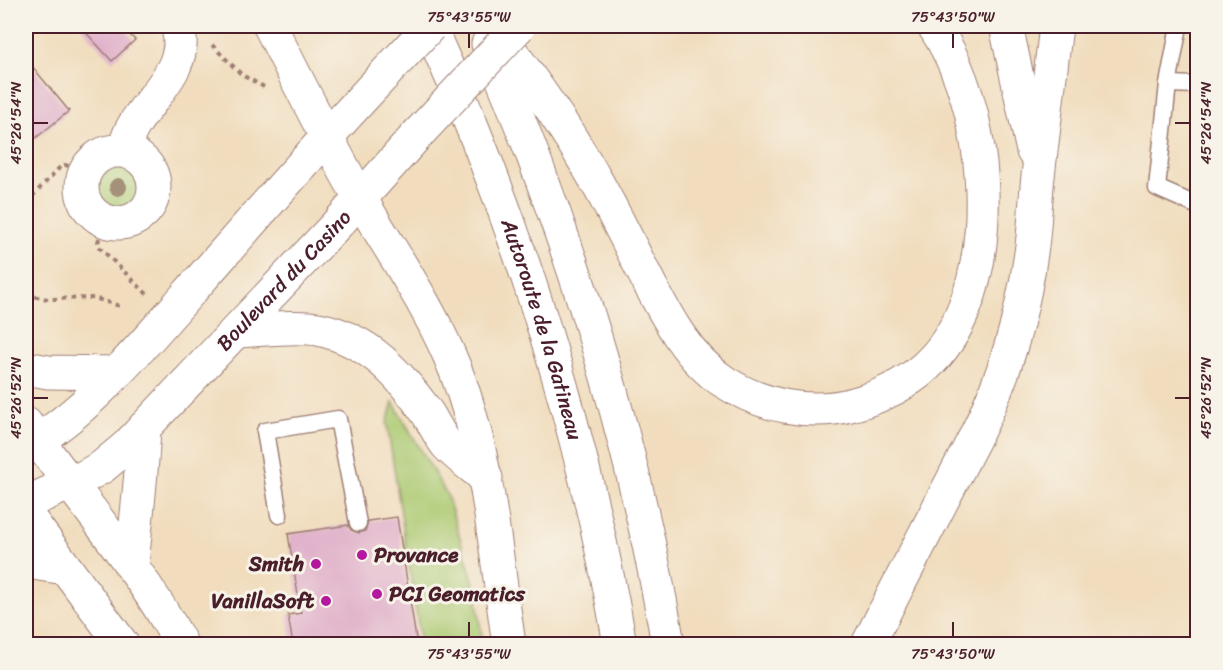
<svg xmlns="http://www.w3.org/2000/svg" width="1223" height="670" font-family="Sriracha,sans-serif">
  <rect width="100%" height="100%" fill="#f7f3e8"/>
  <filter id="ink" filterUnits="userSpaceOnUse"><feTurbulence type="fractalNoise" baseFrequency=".0167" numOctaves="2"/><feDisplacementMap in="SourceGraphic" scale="12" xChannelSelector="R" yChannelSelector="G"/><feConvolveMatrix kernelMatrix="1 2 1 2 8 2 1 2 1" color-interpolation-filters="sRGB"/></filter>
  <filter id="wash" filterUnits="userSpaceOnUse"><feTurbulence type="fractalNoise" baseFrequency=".008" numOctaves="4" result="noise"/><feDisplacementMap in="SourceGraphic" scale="24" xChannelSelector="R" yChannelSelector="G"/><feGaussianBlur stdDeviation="1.35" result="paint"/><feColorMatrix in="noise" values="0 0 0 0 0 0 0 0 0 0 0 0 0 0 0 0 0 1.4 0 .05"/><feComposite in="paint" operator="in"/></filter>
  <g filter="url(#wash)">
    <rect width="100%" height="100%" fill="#f1ddbe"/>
    <g fill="#aac970" stroke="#7a744e" stroke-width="1.5">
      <circle cx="118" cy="188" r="20"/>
      <path d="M393,402L447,495L475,587L483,644H421L387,423Z"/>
    </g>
    <g id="blocks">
      <g fill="#e1b2cb">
        <path d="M80,26H121L135,40L112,61Z"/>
        <path d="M26,59L69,111L26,146Z"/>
        <path d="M397,517L417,645H293L288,615L301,613L288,534L348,525L351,530L359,533L365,531L368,521Z"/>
      </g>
    </g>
  </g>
  <g filter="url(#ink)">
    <use href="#blocks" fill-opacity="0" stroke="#9e7e74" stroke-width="1.5"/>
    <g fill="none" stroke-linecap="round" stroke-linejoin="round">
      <defs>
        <g id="lane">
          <path d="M1179,26L1168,84L1157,188L1198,206"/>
          <path d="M1168,84L1198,85"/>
          <path d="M279,515L265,431L338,419L358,523"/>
        </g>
        <g id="street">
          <circle cx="118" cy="187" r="36"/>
          <path d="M124,151C126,142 129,133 134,125C151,96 192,63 177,26"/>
        </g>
        <g id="secondary">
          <path d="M26,368L48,372L115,373"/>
          <path d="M26,424C78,497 138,565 181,644"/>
          <path d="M26,447C86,414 141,347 187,295C252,221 316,147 384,75"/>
          <path id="s1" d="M26,503L84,477L102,467L126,447L341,220L417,135"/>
          <path d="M26,514L122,644"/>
          <path d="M26,562L65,568"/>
          <path d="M132,566C136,520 142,474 144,428"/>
        </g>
        <g id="highway">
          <path d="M270,26C299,84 328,142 360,198C393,255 431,308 455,369C489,457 495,552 509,644"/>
          <path id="s2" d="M429,26C518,222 583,431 620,644"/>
          <path d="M493,26C524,70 557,113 584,160C608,199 627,240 648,281C667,317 688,358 723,381C761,406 810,416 854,404C880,397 905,385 925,367C996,303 992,163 961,80C954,61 945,43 934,26"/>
          <path d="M1006,26L1033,151"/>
          <path d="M488,44C570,237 633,437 668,644"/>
          <path d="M236,331C261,330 294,325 318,329C368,339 400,374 428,414C434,424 440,436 447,445C458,457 473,467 486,478"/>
          <path d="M868,644L975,437C1004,379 1022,318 1031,253C1035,228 1035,202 1038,176C1044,126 1050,76 1056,26"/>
        </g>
      </defs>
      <use href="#lane" stroke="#9e7e74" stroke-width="19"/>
      <use href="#street" stroke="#9e7e74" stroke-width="35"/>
      <use href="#secondary" stroke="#9e7e74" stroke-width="35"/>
      <use href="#highway" stroke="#9e7e74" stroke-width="35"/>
      <g stroke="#9e7e74" stroke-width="4" stroke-dasharray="4.5 4.5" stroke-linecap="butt">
        <path d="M212,45L242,75L264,87"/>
        <path d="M26,203L60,167L65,165L86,170"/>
        <path d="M105,221L98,242L99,247L147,294"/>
        <path d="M26,295L48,299L94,298L123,307"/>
      </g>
      <use href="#lane" stroke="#fff" stroke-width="16"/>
      <use href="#street" stroke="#fff" stroke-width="33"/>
      <use href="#secondary" stroke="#fff" stroke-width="33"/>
      <use href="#highway" stroke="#fff" stroke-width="33"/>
      <defs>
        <g id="secondary-bridge">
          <path d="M384,75L430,26"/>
          <path d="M417,135L519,26"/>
        </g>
      </defs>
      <use href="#secondary-bridge" stroke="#9e7e74" stroke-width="35" stroke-linecap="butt"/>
      <use href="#secondary-bridge" stroke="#fff" stroke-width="33"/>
    </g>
    <circle fill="#a59179" cx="118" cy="187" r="9"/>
  </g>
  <path fill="none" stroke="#4a1f2b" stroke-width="2" d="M469,33V48M953,33V48M33,123H48M1175,123H1190M33,398H48M1175,398H1190M469,622V637M953,622V637"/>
  <g fill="#b5179e" stroke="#f7f3e8" stroke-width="2">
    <circle cx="362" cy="555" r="6"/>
    <circle cx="316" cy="564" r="6"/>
    <circle cx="377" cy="594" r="6"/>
    <circle cx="326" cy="601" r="6"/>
  </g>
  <g text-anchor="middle" stroke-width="6" stroke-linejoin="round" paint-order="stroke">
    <g font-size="21" fill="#4a1f2b" stroke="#f7f3e8">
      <text dy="7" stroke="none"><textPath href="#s1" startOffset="345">Boulevard du Casino</textPath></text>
      <text dy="7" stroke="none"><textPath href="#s2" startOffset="324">Autoroute de la Gatineau</textPath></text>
    </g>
    <g font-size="21" font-weight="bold" fill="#4a1f2b" stroke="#f7f3e8" text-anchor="start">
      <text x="374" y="562">Provance</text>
      <text x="304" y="571" text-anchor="end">Smith</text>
      <text x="389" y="601">PCI Geomatics</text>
      <text x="314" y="608" text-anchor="end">VanillaSoft</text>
    </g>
  </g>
  <rect width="1223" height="670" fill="none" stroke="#f7f3e8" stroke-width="66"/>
  <rect x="33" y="33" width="1157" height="604" fill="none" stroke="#4a1f2b" stroke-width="2"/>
  <g font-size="15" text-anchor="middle" fill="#4a1f2b">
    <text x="469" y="22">75°43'55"W</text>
    <text x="953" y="22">75°43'50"W</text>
    <text transform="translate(16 123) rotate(-90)" y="5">45°26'54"N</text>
    <text transform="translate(1206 123) rotate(-90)" y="5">45°26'54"N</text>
    <text transform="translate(16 398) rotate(-90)" y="5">45°26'52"N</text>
    <text transform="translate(1206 398) rotate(-90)" y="5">45°26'52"N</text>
    <text x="469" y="659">75°43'55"W</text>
    <text x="953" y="659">75°43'50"W</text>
  </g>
</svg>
